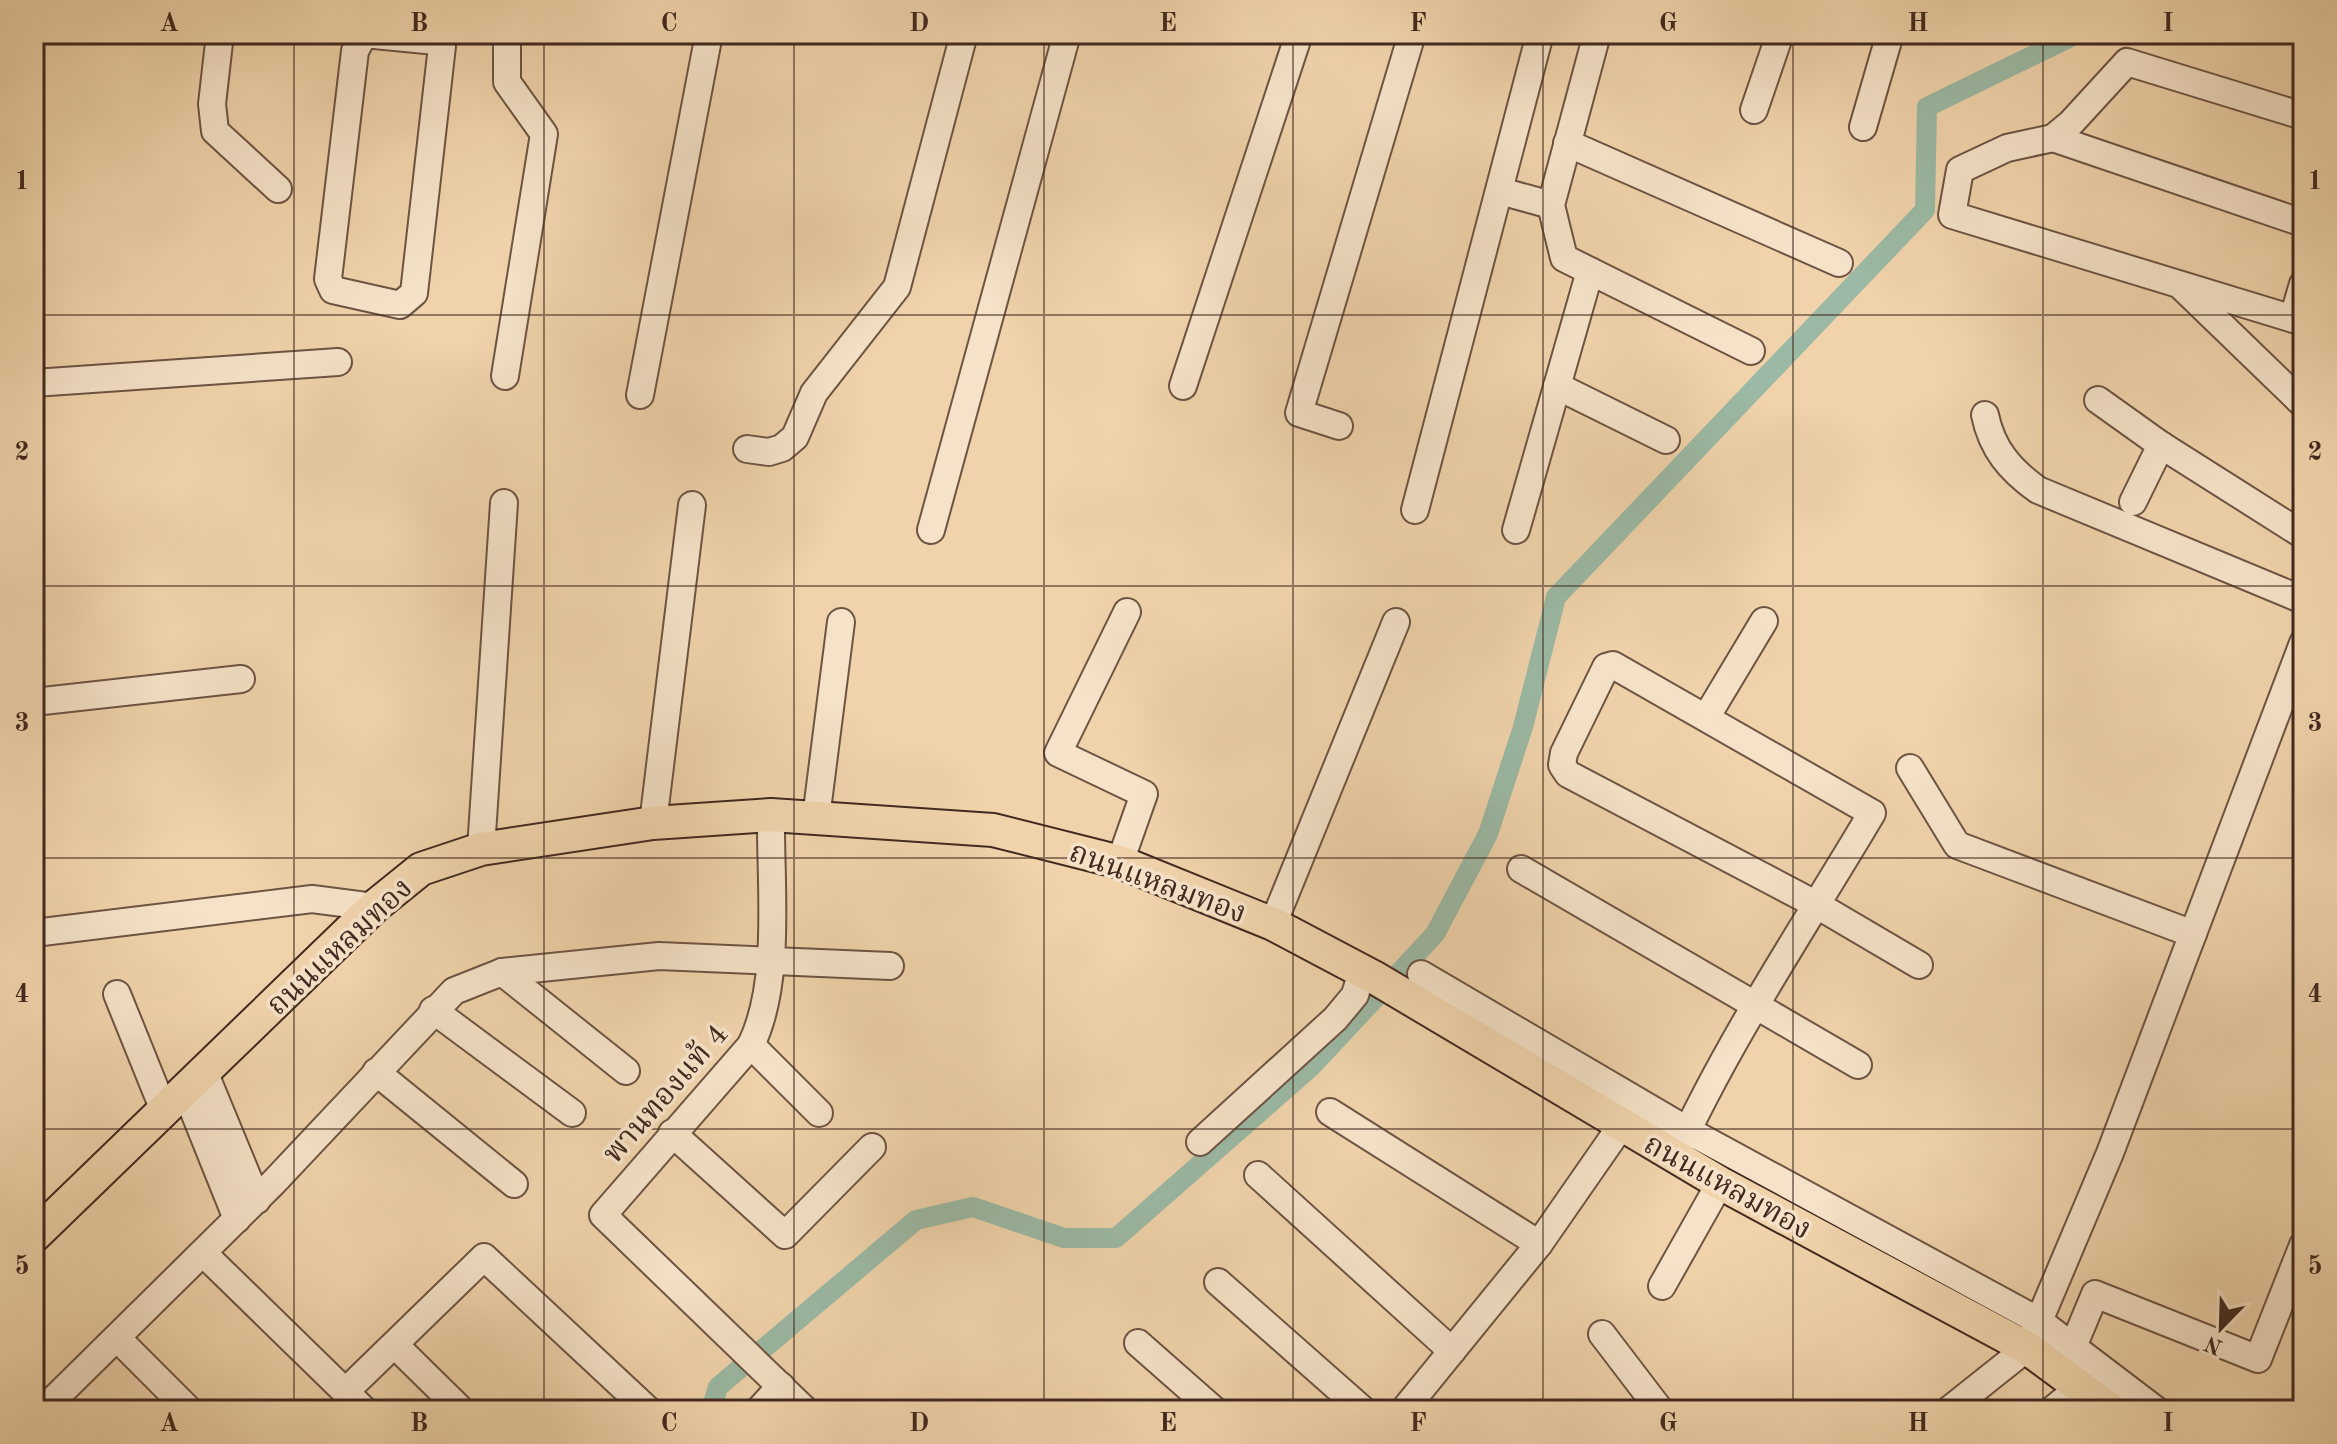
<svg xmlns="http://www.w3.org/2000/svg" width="2337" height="1444" font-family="'Old Standard TT','Noto Serif Thai',serif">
  <rect width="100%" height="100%" fill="#f0d3ab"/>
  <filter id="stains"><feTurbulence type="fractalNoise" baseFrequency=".0025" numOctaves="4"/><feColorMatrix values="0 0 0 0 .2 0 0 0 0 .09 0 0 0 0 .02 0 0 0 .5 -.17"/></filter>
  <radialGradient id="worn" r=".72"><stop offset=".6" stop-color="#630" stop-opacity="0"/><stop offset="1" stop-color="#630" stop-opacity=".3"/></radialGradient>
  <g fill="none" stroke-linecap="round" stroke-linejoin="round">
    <path stroke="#9bb9a4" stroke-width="20" d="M711,1410L718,1387L916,1220L973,1207L1064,1238H1116L1312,1066L1435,934L1488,834L1523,727L1556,597L1925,210L1927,107L2077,34"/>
    <defs>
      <g id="minor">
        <path d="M220,34L212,104L215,131L278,189"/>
        <path d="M364,34L436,41L442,46L414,293L400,305L333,290L328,279L355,51Z"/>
        <path d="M1597,34L1551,205L1564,258L1751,351"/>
        <path d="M1754,110L1780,34"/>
        <path d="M2303,116L2127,62L2071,123L2053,138L2007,148L1960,170L1952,215L2303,322"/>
        <path d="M1863,127L1890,34"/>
        <path d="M2053,138L2303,223"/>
        <path d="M1567,143L1839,263"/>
        <path d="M1500,191L1551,205"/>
        <path d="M2182,287L2303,404"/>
        <path d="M2293,318L2303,284"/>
        <path d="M505,376L544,134L507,82V34"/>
        <path d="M34,383L338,362"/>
        <path d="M1183,386L1299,34"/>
        <path d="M1557,386L1666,440"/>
        <path d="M640,395L709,34"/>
        <path d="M2098,400L2161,445L2303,535"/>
        <path d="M1985,415C1992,449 2010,470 2038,490L2303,600"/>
        <path d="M1339,426L1299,413L1412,34"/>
        <path d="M747,449L769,452L782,448L795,437L814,393L897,287L964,34"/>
        <path d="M2133,502L2161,445"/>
        <path d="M1415,510L1540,34"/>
        <path d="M931,530L1067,34"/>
        <path d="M1516,530L1590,271"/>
        <path d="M34,702L241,679"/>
        <path d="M1707,716L1764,621"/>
        <path d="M1910,768L1957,845L2193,934"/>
        <path d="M771,815C770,886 782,981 751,1045L603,1215L805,1410"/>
        <path d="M816,818L841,622"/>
        <path d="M653,823L692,505"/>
        <path d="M481,849L504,503"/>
        <path d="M1120,862L1144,794L1058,753L1127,612"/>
        <path d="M1521,869L1858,1065"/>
        <path d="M1273,924L1396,622"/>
        <path d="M34,933L312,899L374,907"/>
        <path d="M502,972L626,1071"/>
        <path d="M1421,974L1687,1130L2039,1321L2156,1410"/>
        <path d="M117,994L165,1113"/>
        <path d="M433,1010L572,1113"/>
        <path d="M751,1045L819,1113"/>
        <path d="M376,1072L514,1184"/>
        <path d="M205,1074L257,1200"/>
        <path d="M186,1092L237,1219"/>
        <path d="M1330,1112L1539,1244"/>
        <path d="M672,1133L785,1235L872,1147"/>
        <path d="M1200,1142L1335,1019L1355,995L1362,971"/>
        <path d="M1675,1157C1730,1037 1805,926 1872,813L1613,665L1606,667L1564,753L1562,765L1568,774L1817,905L1919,965"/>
        <path d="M1258,1175L1452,1351"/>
        <path d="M203,1253L364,1410"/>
        <path d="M1218,1282L1363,1410"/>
        <path d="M1662,1286L1720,1183"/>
        <path d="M1602,1334L1660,1410"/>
        <path d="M117,1338L189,1410"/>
        <path d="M1138,1343L1214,1410"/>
        <path d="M395,1345L461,1410"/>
        <path d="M2073,1347L2095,1294L2258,1359L2303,1245"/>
        <path d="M345,1392L484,1257L648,1410"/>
        <path d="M43,1410L273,1183L454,991L502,972L659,956L890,966"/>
        <path d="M759,1410L781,1386"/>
        <path d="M1404,1410L1539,1244L1621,1126"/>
        <path d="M1949,1410L2027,1348L2039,1321L2110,1153L2303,643"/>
        <path d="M2052,1410L2080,1387"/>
      </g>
      <path id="major" d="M34,1236L374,907L421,869L481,849L653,823L771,815L993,830L1120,862L1273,924L1377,979L1720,1183L2027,1348L2111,1410"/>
    </defs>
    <use href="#minor" stroke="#6d5443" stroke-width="30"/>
    <use href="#major" stroke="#412920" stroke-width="36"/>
    <use href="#minor" stroke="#f5e2c8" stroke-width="26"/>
    <use href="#major" stroke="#f0d3ab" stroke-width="32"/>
  </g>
  <path fill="none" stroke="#412920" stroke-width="2" stroke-opacity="0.55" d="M294,34V1410M544,34V1410M794,34V1410M1044,34V1410M1293,34V1410M1543,34V1410M1793,34V1410M2043,34V1410M34,315H2303M34,586H2303M34,858H2303M34,1129H2303"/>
  <g text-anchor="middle" stroke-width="7" stroke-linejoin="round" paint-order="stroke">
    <g font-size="30" fill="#412920" stroke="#f5e2c8">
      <text transform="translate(1158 882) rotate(20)" y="10">ถนนแหลมทอง</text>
      <text transform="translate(339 946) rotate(-43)" y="10">ถนนแหลมทอง</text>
      <text transform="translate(665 1093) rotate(-49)" y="10">พานทองแท้ 4</text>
      <text transform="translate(1728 1186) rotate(29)" y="10">ถนนแหลมทอง</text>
    </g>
  </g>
  <rect width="2337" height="1444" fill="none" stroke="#f0d3ab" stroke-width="88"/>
  <g transform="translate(2221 1328) rotate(203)" stroke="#f5e2c8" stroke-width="6" paint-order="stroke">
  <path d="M0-6L14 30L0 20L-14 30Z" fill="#412920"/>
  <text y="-12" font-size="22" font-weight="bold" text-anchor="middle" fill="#412920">N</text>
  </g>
  <rect x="44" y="44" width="2249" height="1356" fill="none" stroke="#412920" stroke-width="3"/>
  <g font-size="26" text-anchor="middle" font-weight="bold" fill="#412920">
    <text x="169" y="31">A</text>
    <text x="419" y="31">B</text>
    <text x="669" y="31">C</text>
    <text x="919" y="31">D</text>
    <text x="1168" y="31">E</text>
    <text x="1418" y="31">F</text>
    <text x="1668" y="31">G</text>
    <text x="1918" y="31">H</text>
    <text x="2168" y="31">I</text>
    <text x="22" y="189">1</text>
    <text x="2315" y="189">1</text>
    <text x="22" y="460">2</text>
    <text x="2315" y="460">2</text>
    <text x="22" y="731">3</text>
    <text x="2315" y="731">3</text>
    <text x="22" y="1002">4</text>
    <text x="2315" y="1002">4</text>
    <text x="22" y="1274">5</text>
    <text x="2315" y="1274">5</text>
    <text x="169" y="1431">A</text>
    <text x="419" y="1431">B</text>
    <text x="669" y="1431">C</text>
    <text x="919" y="1431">D</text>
    <text x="1168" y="1431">E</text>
    <text x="1418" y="1431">F</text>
    <text x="1668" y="1431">G</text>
    <text x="1918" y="1431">H</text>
    <text x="2168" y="1431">I</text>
  </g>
  <rect width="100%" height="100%" filter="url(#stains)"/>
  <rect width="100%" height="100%" fill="url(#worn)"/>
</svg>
